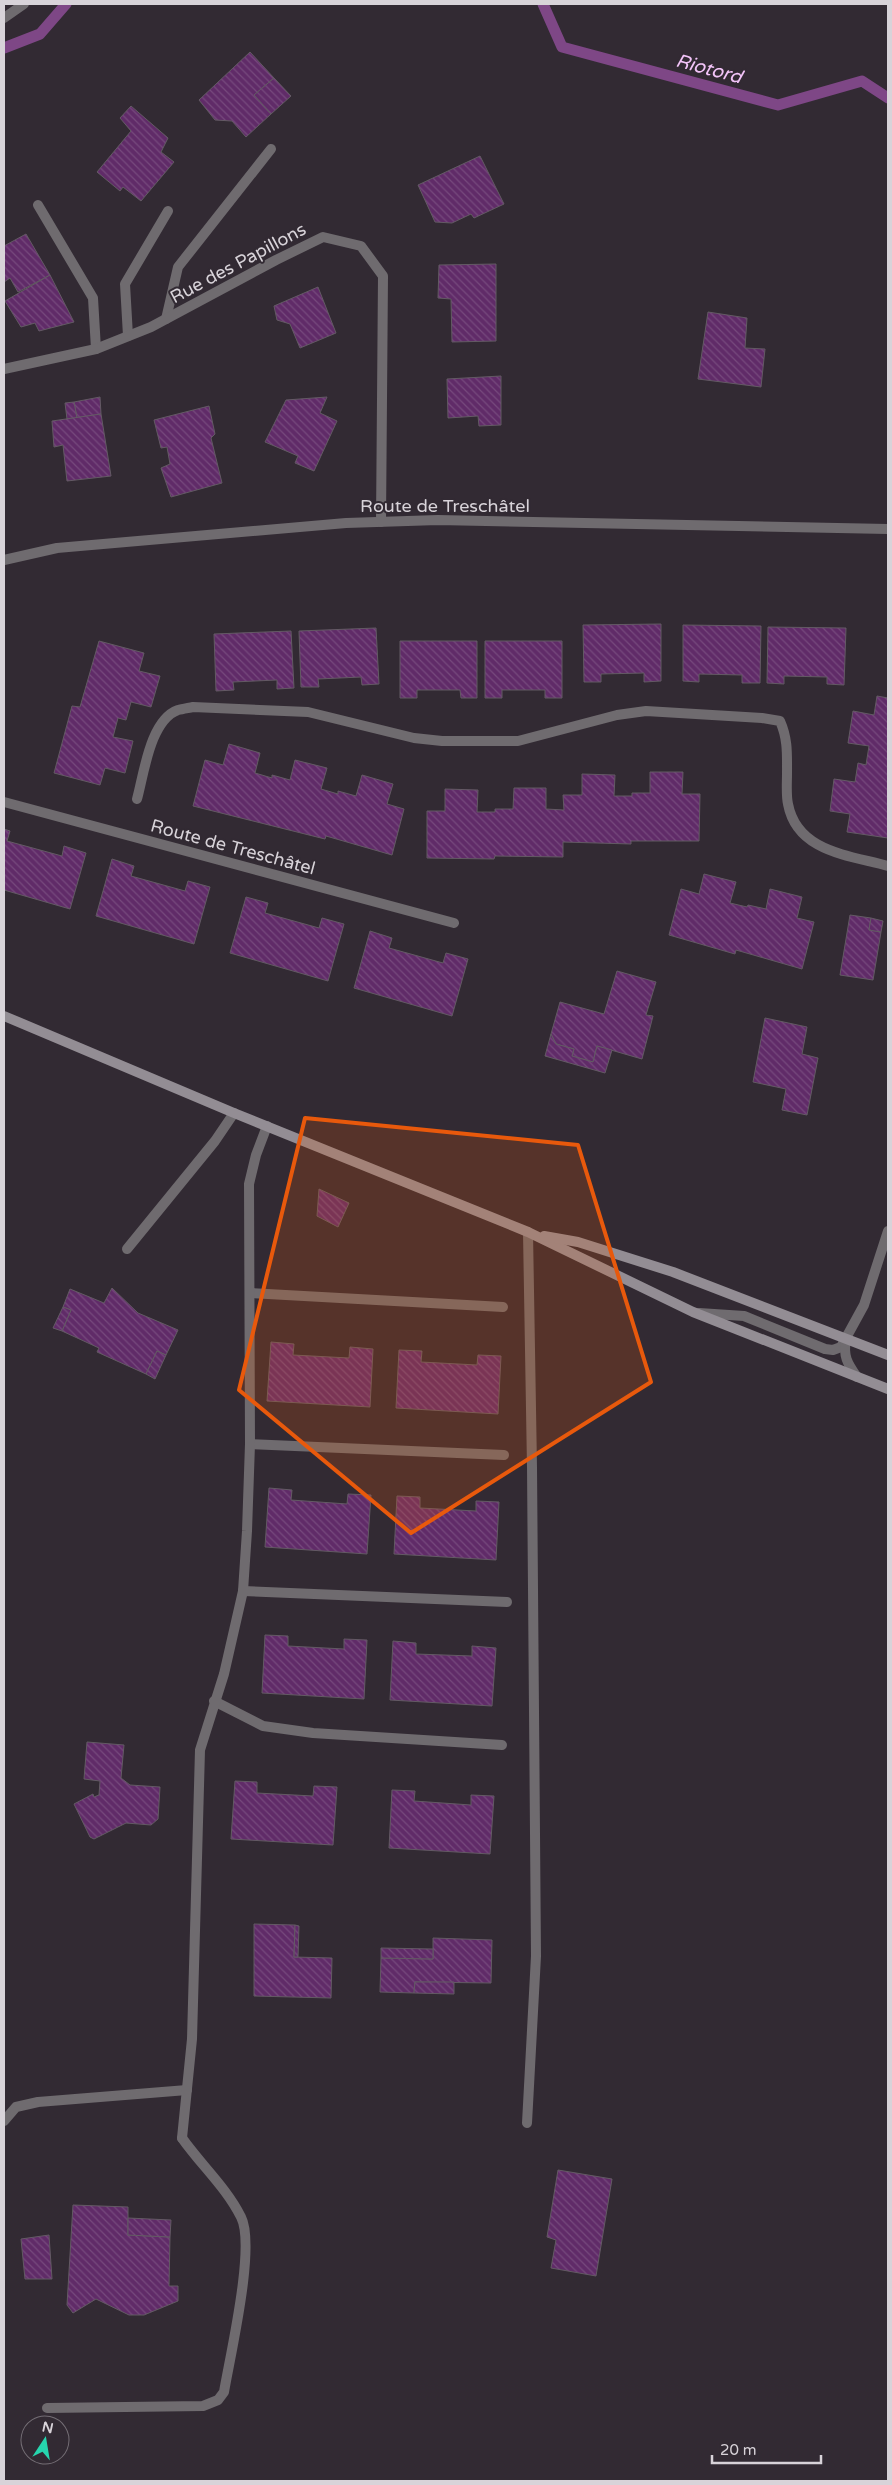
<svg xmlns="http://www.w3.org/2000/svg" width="892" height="2485" font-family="'Varela Round',sans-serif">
  <defs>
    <pattern id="building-back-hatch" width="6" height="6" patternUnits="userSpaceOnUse" patternTransform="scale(1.25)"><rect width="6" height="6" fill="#602b68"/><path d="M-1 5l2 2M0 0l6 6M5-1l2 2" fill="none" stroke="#76497d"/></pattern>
  </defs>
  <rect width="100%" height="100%" fill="#322a33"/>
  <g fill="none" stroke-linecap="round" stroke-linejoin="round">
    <g stroke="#7e4786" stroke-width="11">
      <path d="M543,4L562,47L778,105L862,81L888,98"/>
      <path d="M4,48L40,34L66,4"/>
    </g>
  </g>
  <g fill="url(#building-back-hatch)" stroke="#635a64">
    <path d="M250,52L274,78L254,95L271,114L246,137L232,121L215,120L199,100Z"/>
    <path d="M274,78L291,96L271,114L254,95Z"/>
    <path d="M131,106L168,138L161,152L174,162L141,201L123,187L120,191L97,172L131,131L120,118Z"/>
    <path d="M480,156L504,204L474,218L471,214L452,223L435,222L418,185Z"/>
    <path d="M26,234L50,275L18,292L10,278L4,282V246Z"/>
    <path d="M496,264V341L452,342L451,299L438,298L439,265Z"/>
    <path d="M50,275L74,322L39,331L35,323L21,327L5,301Z"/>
    <path d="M318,287L336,333L300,348L290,324L277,320L274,306Z"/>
    <path d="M708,312L747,318L745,348L765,349L761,387L698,379Z"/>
    <path d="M501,376V425L479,426L478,416L448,418L447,379Z"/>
    <path d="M100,397L101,414L77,418L74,402Z"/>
    <path d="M327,397L320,413L337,421L314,471L295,463L298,456L265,442L286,400Z"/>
    <path d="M74,402L77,418L67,419L65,403Z"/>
    <path d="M209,406L215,434L211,438L222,483L171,497L161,468L170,464L167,447L161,448L154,420Z"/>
    <path d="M101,414L111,476L67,481L63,445L54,447L52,421Z"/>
    <path d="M661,624V681L644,682V673L601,674V682H584L583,625Z"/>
    <path d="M683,625L761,626L760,683H742V675L699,674V682L683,681Z"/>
    <path d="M768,627L846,628L844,685L827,684V677L784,676V684L767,683Z"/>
    <path d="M376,628L379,684L362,685L361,677L318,679L319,687H301L299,631Z"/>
    <path d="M291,631L294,688L277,689V680L233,682L234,690L216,691L214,634Z"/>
    <path d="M99,641L144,653L139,671L160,676L151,707L131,702L126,720L118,718L113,737L133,741L125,773L105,768L100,785L54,773L72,706L80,707Z"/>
    <path d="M400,641H477V698H461L460,690H417V698H400Z"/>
    <path d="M485,641H562V698H545V690H502V698H485Z"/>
    <path d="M877,696L888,698V838L847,832L850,814L830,811L834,779L855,782L858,763L866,765L869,746L848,743L853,711L874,715Z"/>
    <path d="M229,744L260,753L255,773L272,778V775L290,780L295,760L327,768L321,789L338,794V791L356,796L362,775L393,784L387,804L404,809L392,855L326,836L325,839L193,806L205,760L223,765Z"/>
    <path d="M650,772H683L682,794H700L699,841H631V844L563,842V857L495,856L494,859L427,858V811H445V789L478,790L477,812H495V809H513L514,788H546V809L564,810L563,795H582V774L615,775L614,796H632V793H650Z"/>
    <path d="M4,829L10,831L7,841L62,856L64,846L86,853L70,909L4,890Z"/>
    <path d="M112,859L134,866L131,876L185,891L188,881L210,887L194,944L96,916Z"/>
    <path d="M704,874L736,882L730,903L747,907L748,905L766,909L770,889L802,897L797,918L814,922L802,969L736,950L735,954L669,935L681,889L699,894Z"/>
    <path d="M246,897L268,903L265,913L319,928L322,918L344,924L328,981L230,953Z"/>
    <path d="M850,915L871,918L869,930L881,932L873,980L840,975Z"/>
    <path d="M871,918L883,921L881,932L869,930Z"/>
    <path d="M370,931L392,938L389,948L443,963L446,953L468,959L452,1016L354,988Z"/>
    <path d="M617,971L656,982L646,1015L653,1016L642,1059L597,1046L593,1062L572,1056L574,1049L556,1044L551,1034L560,1002L604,1014Z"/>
    <path d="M765,1018L807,1027L802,1054L818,1058L807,1115L782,1110L786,1089L753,1082Z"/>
    <path d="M551,1034L556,1044L574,1049L572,1056L593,1062L597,1046L612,1050L605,1073L545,1056Z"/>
    <path d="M319,1189L349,1203L338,1227L317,1216Z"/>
    <path d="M112,1288L138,1313L178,1330L166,1355L157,1351L146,1374L97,1352L99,1348L62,1331L71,1310L63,1307L70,1289L104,1303Z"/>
    <path d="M63,1307L71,1310L62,1331L53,1328Z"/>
    <path d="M271,1342L294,1344L293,1355L349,1358L350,1347L373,1349L370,1407L267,1401Z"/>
    <path d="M399,1350L422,1351L421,1362L477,1365L478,1355L501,1356L498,1414L396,1408Z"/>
    <path d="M157,1351L166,1355L155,1379L146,1374Z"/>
    <path d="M269,1488L292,1490L291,1500L347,1504L348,1494L371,1495L367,1554L265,1547Z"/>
    <path d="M397,1496L420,1497V1508L476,1511V1501L499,1502L496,1560L394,1554Z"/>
    <path d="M265,1635L288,1636V1646L344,1649V1639L367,1640L364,1699L262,1693Z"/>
    <path d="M393,1641L416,1643V1654L472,1656V1646L496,1648L492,1706L390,1700Z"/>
    <path d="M87,1742L124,1745L121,1778L130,1785L160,1787L158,1819L151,1825L126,1823L94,1839L90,1837L74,1804L93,1794L94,1797L99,1795L100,1781L84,1779Z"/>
    <path d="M235,1781L257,1782V1793L313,1796L314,1786L337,1787L333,1845L231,1839Z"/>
    <path d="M392,1790L415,1791L414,1801L471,1805V1795L494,1796L490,1854L389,1848Z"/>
    <path d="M254,1924L295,1925L294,1957L332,1958L331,1998L254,1996Z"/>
    <path d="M295,1925L299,1926L298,1957H294Z"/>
    <path d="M433,1938L492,1940L491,1983L415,1982L414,1993L380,1992L381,1958L433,1959Z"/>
    <path d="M381,1948L433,1949V1959L381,1958Z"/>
    <path d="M415,1982H454V1994L414,1993Z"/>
    <path d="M558,2170L612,2179L596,2276L551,2268L556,2240L547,2237Z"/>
    <path d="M73,2205L128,2207V2235L170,2237L169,2286H178V2301L144,2315H129L96,2299L73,2313L67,2305Z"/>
    <path d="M128,2218L171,2220L170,2237L128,2235Z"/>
    <path d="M49,2235L52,2279H25L21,2239Z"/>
  </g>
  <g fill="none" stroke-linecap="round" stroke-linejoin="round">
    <g stroke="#6f6b6f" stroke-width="10">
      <path d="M38,205L93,298L96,349"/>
      <path d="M166,319L178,267L271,149"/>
      <path d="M128,336L125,284L168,211"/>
      <path d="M127,1249L215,1141L234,1113"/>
      <path d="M250,1293L503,1307"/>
      <path d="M250,1444L504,1455"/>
      <path d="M243,1591L507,1602"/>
      <path d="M214,1701L263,1726L313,1733L502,1745"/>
      <path d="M4,2121L16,2107L38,2102L187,2090"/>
      <path d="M47,2408L203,2406L218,2400L224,2392C230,2356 256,2246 241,2217C226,2187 201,2165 182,2138"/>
    </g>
    <g stroke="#6f6b6f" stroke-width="10">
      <path d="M4,18L24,4"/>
      <path d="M4,369L96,349L151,327L276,260L323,237L361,246L383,276L381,522"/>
      <path d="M4,560L57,548L346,523L438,520L888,529"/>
      <path d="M137,799C144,774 150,720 178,710C182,709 188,708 193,707L308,712L414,738L442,741H518L617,715L646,711L762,718L780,721C788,739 787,754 787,774C787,783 786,795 788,804C797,852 849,855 888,866"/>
      <path d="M4,802L454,923"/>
      <path d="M699,1313L744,1316L825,1349L833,1350L841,1347L864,1305L888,1231"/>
      <path d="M846,1339C843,1356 847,1363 857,1377"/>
      <path d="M527,2123L536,1956L532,1467L528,1232"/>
      <path d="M182,2138L192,2039L200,1750L224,1674L243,1591L247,1531L250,1444L249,1184L256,1155L267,1126"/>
    </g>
    <g stroke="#938d94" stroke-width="10">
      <path d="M4,1016L234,1113L528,1232L693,1312L888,1389"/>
      <path d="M544,1236L578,1242L673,1272L888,1355"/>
    </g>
  </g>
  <path fill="#e8590c" fill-opacity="0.2" stroke="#e8590c" stroke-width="4" stroke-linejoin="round" d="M305,1118L578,1145L651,1382L411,1533L239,1390Z"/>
  <g text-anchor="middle" stroke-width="4" stroke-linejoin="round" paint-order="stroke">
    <g font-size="18" fill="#d8d3d9" stroke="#322a33">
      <text transform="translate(238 263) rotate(-28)" y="6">Rue des Papillons</text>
      <text x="445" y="512">Route de Treschâtel</text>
      <text transform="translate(233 847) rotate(15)" y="6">Route de Treschâtel</text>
    </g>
    <g font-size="19" font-style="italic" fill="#f3c4f9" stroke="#322a33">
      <text transform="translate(709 68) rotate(15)" y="7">Riotord</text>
    </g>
  </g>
  <rect width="892" height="2485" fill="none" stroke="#d8d3d9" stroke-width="10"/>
  <g transform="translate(45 2440) rotate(12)"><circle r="24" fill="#322a33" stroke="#746e75"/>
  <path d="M0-4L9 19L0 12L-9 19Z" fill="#26d5ae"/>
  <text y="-8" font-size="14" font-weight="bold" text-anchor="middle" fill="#d8d3d9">N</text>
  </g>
  <path d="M712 2455v8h109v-8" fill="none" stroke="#d8d3d9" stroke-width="2.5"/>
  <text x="720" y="2455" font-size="15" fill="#d8d3d9" stroke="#322a33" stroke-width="4" paint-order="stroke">20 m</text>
</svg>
